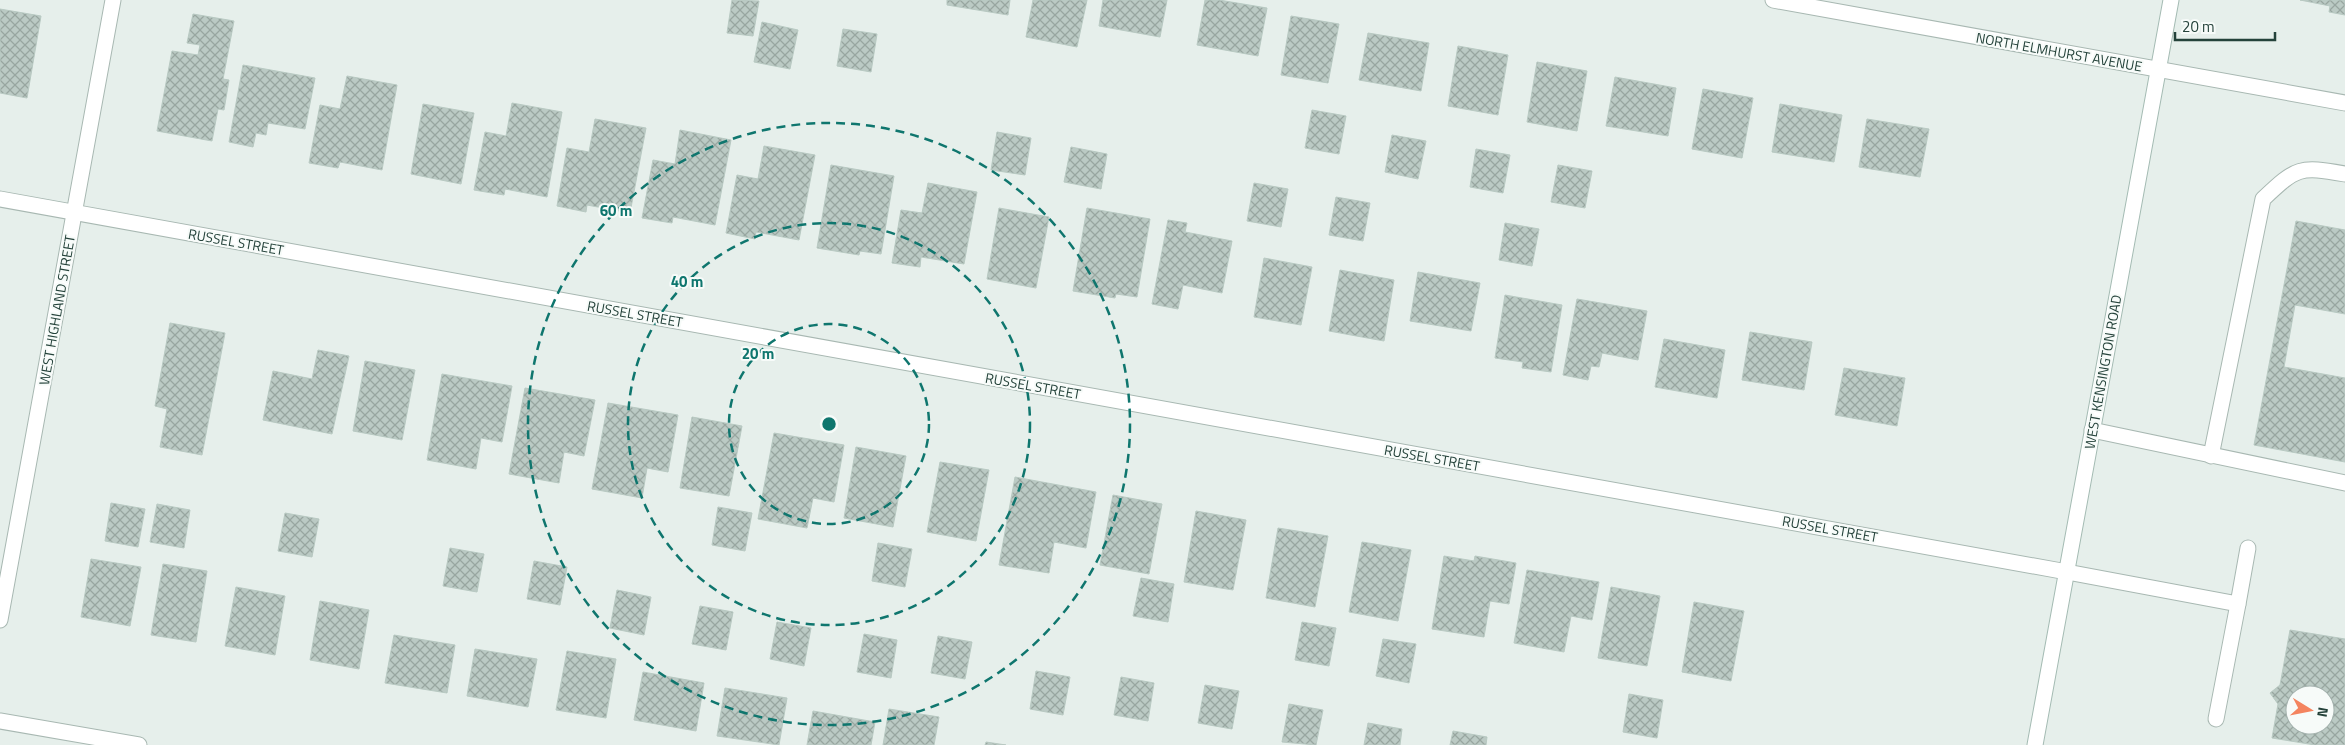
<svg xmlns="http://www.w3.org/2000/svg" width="2345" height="745" font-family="'Titillium Web',sans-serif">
  <defs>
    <pattern id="building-cross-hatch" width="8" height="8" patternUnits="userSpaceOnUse" patternTransform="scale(1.25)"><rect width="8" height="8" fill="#bbcac4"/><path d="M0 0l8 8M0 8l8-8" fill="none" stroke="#98a6a0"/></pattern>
  </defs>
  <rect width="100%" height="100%" fill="#e6efeb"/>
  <g fill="url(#building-cross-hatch)" stroke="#b8c9c2" fill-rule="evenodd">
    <path d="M732,0L759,1L753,36L727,33Z"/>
    <path d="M947,0H1010L1008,15L947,5Z"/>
    <path d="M1033,0H1087L1077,47L1026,37Z"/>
    <path d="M1103,0H1167L1160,37L1099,26Z"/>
    <path d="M1205,0H1219L1267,8L1258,56L1197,45Z"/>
    <path d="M2300,0H2345V15L2329,12L2330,6Z"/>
    <path d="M0,9L41,16L27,98L0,93Z"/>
    <path d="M193,14L234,21L223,79L229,80L224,110L218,109L212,141L157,131L172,51L198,55L200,45L187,43Z"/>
    <path d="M1291,16L1339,24L1328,83L1281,75Z"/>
    <path d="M762,22L798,30L790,69L754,62Z"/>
    <path d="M843,29L877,34L871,72L837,66Z"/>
    <path d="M1368,33L1429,43L1421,91L1359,80Z"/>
    <path d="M1458,46L1508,55L1498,115L1448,106Z"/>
    <path d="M1537,62L1587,71L1577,131L1527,122Z"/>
    <path d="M243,65L315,78L305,129L268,123L266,135L256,133L253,147L229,142Z"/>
    <path d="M347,76L397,85L382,170L340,162L338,168L309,163L320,105L340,109Z"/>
    <path d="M1615,77L1676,88L1668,136L1606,126Z"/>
    <path d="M1703,89L1753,98L1742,158L1692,149Z"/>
    <path d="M512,103L562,112L547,197L505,189L504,195L474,190L485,132L506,136Z"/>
    <path d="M423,104L474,113L461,184L411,174Z"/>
    <path d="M1780,104L1842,115L1834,162L1772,152Z"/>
    <path d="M1312,110L1346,116L1339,154L1305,148Z"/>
    <path d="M595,119L646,128L630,213L587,205L586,212L557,206L567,148L589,152Z"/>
    <path d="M1867,119L1929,129L1920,177L1859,167Z"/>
    <path d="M680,130L731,140L715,225L673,217L672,223L642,218L653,160L675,164Z"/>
    <path d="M997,132L1031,138L1025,175L991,170Z"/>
    <path d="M1392,135L1426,141L1418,179L1385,172Z"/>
    <path d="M764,146L815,155L799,240L756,232L755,239L726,233L737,175L758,179Z"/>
    <path d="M1071,147L1107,154L1101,189L1064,182Z"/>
    <path d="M1476,149L1510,155L1503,193L1470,187Z"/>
    <path d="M831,165L894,176L881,254L860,251L859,255L817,248Z"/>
    <path d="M1558,165L1592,171L1585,208L1551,202Z"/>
    <path d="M928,183L977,192L964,264L921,257L920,267L892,263L901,210L922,213Z"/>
    <path d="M1254,183L1288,189L1281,227L1247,221Z"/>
    <path d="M1336,197L1370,203L1363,241L1329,235Z"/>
    <path d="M999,208L1049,217L1036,288L987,279Z"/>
    <path d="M1087,208L1150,219L1137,297L1116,294L1115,298L1073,291Z"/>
    <path d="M1168,220L1187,223L1185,232L1232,241L1222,293L1183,285L1178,309L1152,304Z"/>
    <path d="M2296,221L2345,230V314L2295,305L2284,367L2345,378V462L2254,445Z"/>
    <path d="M1505,223L1539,229L1532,266L1499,260Z"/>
    <path d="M1264,258L1312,267L1301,325L1254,317Z"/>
    <path d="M1340,270L1394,280L1384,341L1329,331Z"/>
    <path d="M1418,272L1480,283L1471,331L1410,321Z"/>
    <path d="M1505,295L1562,305L1551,372L1522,368L1523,362L1495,358Z"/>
    <path d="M1577,299L1647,311L1638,360L1602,353L1599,367L1591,366L1588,380L1563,375Z"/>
    <path d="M170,323L225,333L202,455L160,447L167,409L155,406Z"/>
    <path d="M1750,332L1812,342L1804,390L1742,380Z"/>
    <path d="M1664,339L1725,350L1717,398L1655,387Z"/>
    <path d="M318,350L349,356L332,434L263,420L273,371L312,379Z"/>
    <path d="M365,361L415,370L402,440L353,431Z"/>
    <path d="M1844,368L1905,378L1897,426L1835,415Z"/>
    <path d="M442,374L512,386L502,442L481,438L476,469L427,460Z"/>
    <path d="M525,388L595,400L584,456L564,452L559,483L509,474Z"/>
    <path d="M608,403L678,415L668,472L647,468L642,498L592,489Z"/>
    <path d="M692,417L742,426L729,496L680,488Z"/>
    <path d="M774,433L844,445L834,502L813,498L807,528L758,519Z"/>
    <path d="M856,447L906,456L893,527L844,518Z"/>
    <path d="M940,462L989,470L976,541L927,532Z"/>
    <path d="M1015,477L1096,492L1086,548L1054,542L1049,573L999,565Z"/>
    <path d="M1113,495L1162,504L1149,574L1100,565Z"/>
    <path d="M111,503L145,509L138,547L105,541Z"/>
    <path d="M157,504L190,510L184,548L150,542Z"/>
    <path d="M718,507L752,513L745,551L712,545Z"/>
    <path d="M1196,511L1246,520L1233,590L1184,582Z"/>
    <path d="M285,513L319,519L312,557L278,551Z"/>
    <path d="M1278,528L1328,536L1315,607L1266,598Z"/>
    <path d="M1362,542L1411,550L1398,621L1349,612Z"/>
    <path d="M878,543L912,549L905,587L872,581Z"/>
    <path d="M450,548L484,554L477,592L443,586Z"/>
    <path d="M1444,556L1474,561L1475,556L1516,563L1509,604L1490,601L1484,637L1432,629Z"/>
    <path d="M91,559L141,567L130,626L81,617Z"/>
    <path d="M534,561L567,567L560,605L527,599Z"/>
    <path d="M163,564L207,571L196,642L151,635Z"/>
    <path d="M1527,570L1599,582L1592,620L1571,616L1564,652L1514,643Z"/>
    <path d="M1141,578L1174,584L1168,622L1133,616Z"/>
    <path d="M236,587L285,596L275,655L225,646Z"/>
    <path d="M1611,587L1660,596L1647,666L1598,658Z"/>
    <path d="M617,590L651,597L644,635L610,628Z"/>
    <path d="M320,601L369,610L359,669L310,660Z"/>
    <path d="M1694,602L1744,611L1731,681L1682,672Z"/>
    <path d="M700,606L733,612L726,650L692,644Z"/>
    <path d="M777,622L811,628L804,666L770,659Z"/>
    <path d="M1302,622L1336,628L1329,666L1295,660Z"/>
    <path d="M2290,630L2345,639V745H2315L2272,738L2278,704L2270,693L2280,685ZM2295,695H2325V725H2295Z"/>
    <path d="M864,634L897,640L891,678L857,672Z"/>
    <path d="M394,635L455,645L447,693L385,683Z"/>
    <path d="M938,636L972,642L965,679L931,673Z"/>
    <path d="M1383,639L1416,644L1409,683L1376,676Z"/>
    <path d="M475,649L537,659L528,707L467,696Z"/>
    <path d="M567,651L616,659L606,718L556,710Z"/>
    <path d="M1036,671L1070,677L1063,715L1030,709Z"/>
    <path d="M643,672L704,683L696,731L634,720Z"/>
    <path d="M1121,677L1154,683L1148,721L1114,715Z"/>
    <path d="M1205,685L1239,691L1232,729L1198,723Z"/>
    <path d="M725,688L787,698L779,745L717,736Z"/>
    <path d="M1629,694L1663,700L1657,738L1623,732Z"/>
    <path d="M1289,704L1323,710L1316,745L1282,742Z"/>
    <path d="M889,709L939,717L934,745H883Z"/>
    <path d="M813,711L875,722L871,745H807Z"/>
    <path d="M1368,723L1402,729L1400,745H1364Z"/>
    <path d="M1453,731L1487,737L1486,745H1450Z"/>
    <path d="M986,742L1006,745H985Z"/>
  </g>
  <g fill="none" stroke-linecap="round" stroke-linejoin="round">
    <defs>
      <g id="lane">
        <path d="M2092,430L2345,483"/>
        <path d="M2211,456L2263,199C2297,167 2299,166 2345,174"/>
        <path d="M2067,572L2238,604L2216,719"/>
        <path d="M2238,604L2248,548"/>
      </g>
      <g id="street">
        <path d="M1773,0L2345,103"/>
        <path d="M0,199L2067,572"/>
        <path d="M0,620L113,0"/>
        <path d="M0,721L139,745"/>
      </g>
      <path id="secondary" d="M2035,745L2171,0"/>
    </defs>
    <use href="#lane" stroke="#a8b8b2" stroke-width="17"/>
    <use href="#street" stroke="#a8b8b2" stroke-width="17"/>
    <use href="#secondary" stroke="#a4bbb3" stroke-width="17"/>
    <use href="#lane" stroke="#fff" stroke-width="15"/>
    <use href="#street" stroke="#fff" stroke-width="15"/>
    <use href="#secondary" stroke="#fff" stroke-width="15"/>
  </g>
  <g fill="none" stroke="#0f766e" stroke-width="2.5" stroke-dasharray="9 6">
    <circle cx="829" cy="424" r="100"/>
    <circle cx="829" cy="424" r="201"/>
    <circle cx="829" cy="424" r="301"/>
  </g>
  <g text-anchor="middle" stroke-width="4" stroke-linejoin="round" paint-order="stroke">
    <g font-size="14" fill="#24423a" stroke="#f7fbf9">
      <text transform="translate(2059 52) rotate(10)" y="5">NORTH ELMHURST AVENUE</text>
      <text transform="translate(236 242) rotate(10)" y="5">RUSSEL STREET</text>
      <text transform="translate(57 310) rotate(-80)" y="5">WEST HIGHLAND STREET</text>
      <text transform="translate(635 314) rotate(10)" y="5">RUSSEL STREET</text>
      <text transform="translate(2103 372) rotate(-80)" y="5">WEST KENSINGTON ROAD</text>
      <text transform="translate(1033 386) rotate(10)" y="5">RUSSEL STREET</text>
      <text transform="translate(1432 458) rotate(10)" y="5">RUSSEL STREET</text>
      <text transform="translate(1830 529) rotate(10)" y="5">RUSSEL STREET</text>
    </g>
  </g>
  <circle cx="829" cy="424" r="8" fill="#0f766e" stroke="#f7fbf9" stroke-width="2.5"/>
  <g font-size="15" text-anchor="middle" font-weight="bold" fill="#0f766e" stroke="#f7fbf9" stroke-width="4" stroke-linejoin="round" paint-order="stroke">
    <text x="616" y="216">60 m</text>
    <text x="687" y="287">40 m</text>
    <text x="758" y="359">20 m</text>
  </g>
  <g transform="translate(2310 710) rotate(100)"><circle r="24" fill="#f7fbf9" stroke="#a3b1ad"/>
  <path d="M0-4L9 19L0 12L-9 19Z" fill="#f4845f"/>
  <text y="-8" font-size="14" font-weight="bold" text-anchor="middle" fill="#24423a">N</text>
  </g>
  <path d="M2175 32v8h100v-8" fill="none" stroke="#24423a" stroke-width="2.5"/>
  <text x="2182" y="32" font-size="15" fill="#24423a" stroke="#f7fbf9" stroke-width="4" paint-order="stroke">20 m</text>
</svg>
